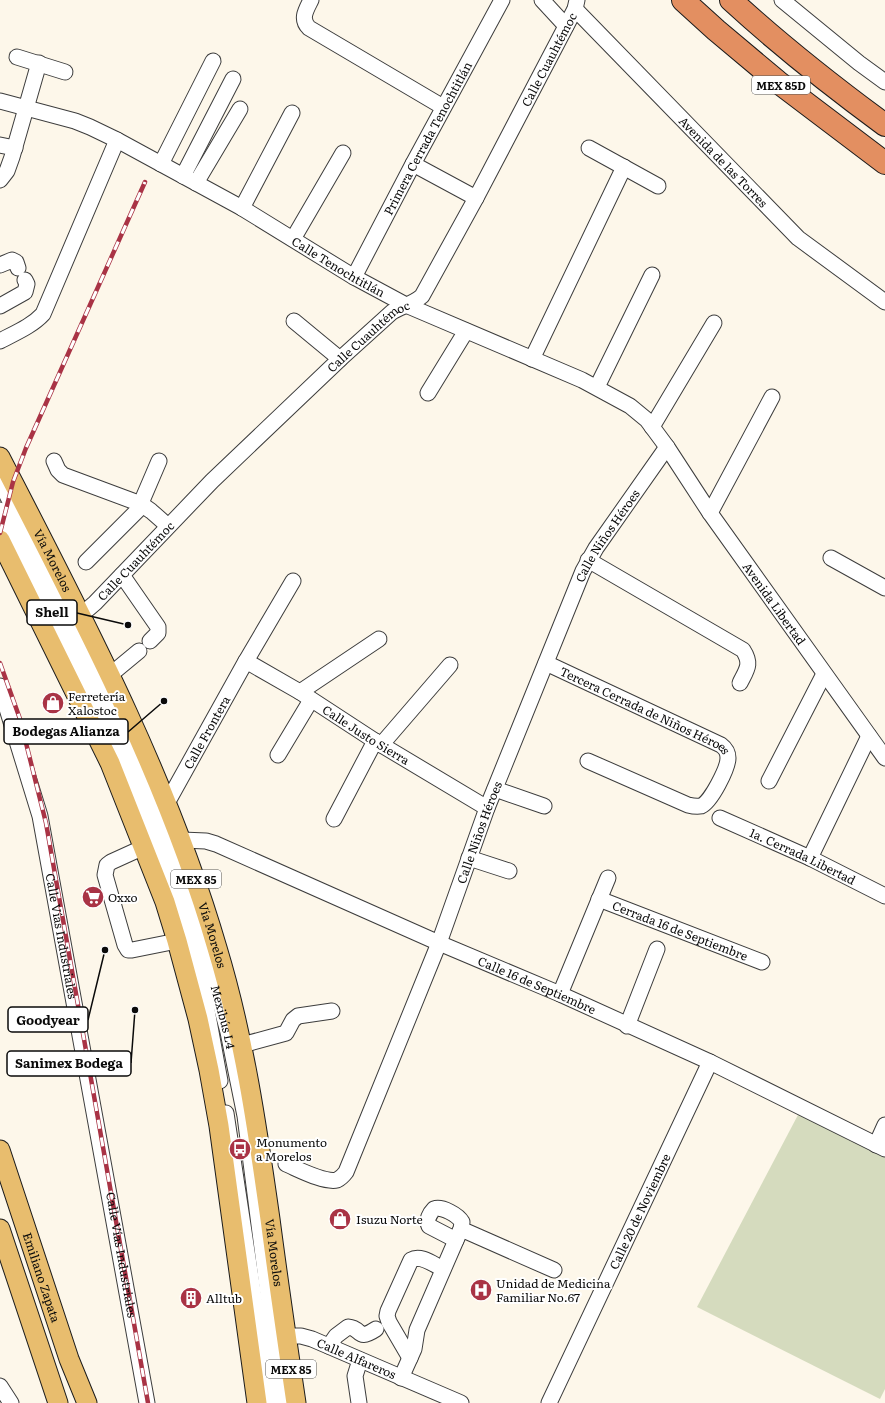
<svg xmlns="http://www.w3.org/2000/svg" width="885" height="1403" viewBox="0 0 885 1403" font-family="Literata,serif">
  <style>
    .cemetery { fill: #d5dbbe }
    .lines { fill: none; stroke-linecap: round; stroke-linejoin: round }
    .minor-casing { stroke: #3d3d3d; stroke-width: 17 }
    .major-casing { stroke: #1b1b1b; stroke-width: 21 }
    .highway-casing { stroke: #1b1b1b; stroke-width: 24 }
    .minor { stroke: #fff; stroke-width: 15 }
    .major { stroke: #e8bd6e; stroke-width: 19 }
    .highway { stroke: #e38f61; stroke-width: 22 }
    .rail-casing { stroke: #a93345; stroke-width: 4.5 }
    .rail { stroke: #fff; stroke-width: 3; stroke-dasharray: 9; stroke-linecap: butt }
    .labels { text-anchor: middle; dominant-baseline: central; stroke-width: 4; stroke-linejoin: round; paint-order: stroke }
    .shield { fill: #fff; stroke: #545454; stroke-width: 1 }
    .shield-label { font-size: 11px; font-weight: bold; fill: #0a0a0a }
    .street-label { font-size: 12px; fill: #0a0a0a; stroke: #fff }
    .poi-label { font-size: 12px; fill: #0a0a0a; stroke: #fff; text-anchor: start }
    .leader { fill: none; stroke: #0a0a0a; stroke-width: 1.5 }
    .callout-dot { fill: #0a0a0a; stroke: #fff; stroke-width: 1.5 }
    .callout { fill: #fff; stroke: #0a0a0a; stroke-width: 1.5 }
    .callout-label { font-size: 13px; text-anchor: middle; font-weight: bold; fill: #0a0a0a }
  </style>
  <rect width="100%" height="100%" fill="#fdf7ea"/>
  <!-- cemetery -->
  <path class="cemetery" d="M799,1113L885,1154V1389L880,1399L697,1307Z"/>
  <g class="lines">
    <!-- minor casing -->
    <g class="minor-casing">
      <g id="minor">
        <path d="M311,0C306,10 300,19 309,28L443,107"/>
        <path d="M542,0L566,26"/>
        <path d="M782,0L859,63L885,82"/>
        <path id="s1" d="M575,9L798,238L885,302"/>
        <path d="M17,57L65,72"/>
        <path id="s2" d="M0,101L75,121L90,127L117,140L242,208L354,277L406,305L582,380L630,406L647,420L667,447L710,513L885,758"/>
        <path d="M0,145L15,148"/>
        <path d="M589,148L658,186"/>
        <path d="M161,164L213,61"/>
        <path d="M413,164L476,198"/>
        <path d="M183,176L233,79"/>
        <path d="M0,180L7,171L12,157L39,63"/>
        <path d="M196,183L240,109"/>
        <path d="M242,208L292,113"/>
        <path d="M293,239L343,153"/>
        <path d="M0,265L12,260L16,262L18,268"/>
        <path id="s3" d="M354,277L413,164L502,0"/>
        <path d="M0,306L25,292L27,284L25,280"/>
        <path d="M294,321L340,359"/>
        <path d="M0,341C15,333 32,326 43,314L117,140"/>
        <path d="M532,359L624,167"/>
        <path d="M597,387L652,275"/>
        <path d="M428,393L466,331"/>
        <path d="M652,427L714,323"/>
        <path d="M54,461L58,470L63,475L141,504L151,511L168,526"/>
        <path id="s4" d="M0,481L119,723L125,739L153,805L179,872L207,954L228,1032L245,1116L282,1403"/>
        <path d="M0,510L122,761L164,864L195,958L205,999L220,1081"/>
        <path d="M710,513L772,397"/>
        <path d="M831,558L885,588"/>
        <path d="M588,560L743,650C752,664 747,669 740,683"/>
        <path d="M86,562L138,510L159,461"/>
        <path d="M122,575L158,627V633L150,641"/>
        <path id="s5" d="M79,614L88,609L95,603L212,481L340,359L392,312C402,306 413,304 422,296L476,198L575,9L577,0"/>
        <path id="s6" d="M246,661L300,692L375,741L487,808"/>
        <path id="s7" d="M546,663L721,745C725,748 728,751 728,758C728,768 711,802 701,806C696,807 692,806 688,805L588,761"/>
        <path d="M110,675L139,651"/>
        <path id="s8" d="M0,686L40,816L147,1403"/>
        <path d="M300,692L379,639"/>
        <path d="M381,745L450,665"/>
        <path d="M278,755L311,700"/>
        <path d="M769,781L824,674"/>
        <path d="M495,789L544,806"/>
        <path id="s9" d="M167,803L246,661L293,581"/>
        <path id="s10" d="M720,818L810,858L885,896"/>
        <path d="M334,819L375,741"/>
        <path id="s11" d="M182,840L206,841L216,844L439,943L560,994L710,1062L885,1149"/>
        <path d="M144,847L111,862L107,865L105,875L125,945L128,950H132L177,941"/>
        <path d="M469,858L509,871"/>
        <path d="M810,858L869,736"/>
        <path id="s12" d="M599,899L762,962"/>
        <path d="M560,994L608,878"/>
        <path d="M627,1026L657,949"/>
        <path d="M242,1045L286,1033L293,1020L298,1016L332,1011"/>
        <path d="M226,1113L270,1403"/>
        <path d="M876,1145L885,1125"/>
        <path id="s13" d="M286,1164C298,1169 324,1183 337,1180C341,1178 343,1176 346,1172L439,943L487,808L583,571L596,548L667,447"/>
        <path d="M456,1240L429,1226C426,1220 430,1213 434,1209C442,1206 458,1215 462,1222L461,1229L554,1270"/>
        <path id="s14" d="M275,1336H301L312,1339L461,1403"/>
        <path d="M329,1346L336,1336L348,1327C363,1328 356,1342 376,1329"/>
        <path d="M410,1358L389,1322L387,1316L388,1311L411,1260C421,1254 434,1265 443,1269"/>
        <path d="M401,1378L414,1349L417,1330L460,1231"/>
        <path d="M0,1386L11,1403"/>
        <path d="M359,1403L355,1376L360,1360"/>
        <path id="s15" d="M549,1403L710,1062"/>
      </g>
    </g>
    <!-- major casing -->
    <g class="major-casing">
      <g id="major">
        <path id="s16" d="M0,457C82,616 167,776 217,948C244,1037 257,1127 270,1219C278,1280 287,1342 296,1403"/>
        <path d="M0,540L110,763L165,902L177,941L198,1019L209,1070L219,1126L257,1403"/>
        <path id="s17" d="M0,1150L69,1359L87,1403"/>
        <path d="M0,1229L58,1403"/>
      </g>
    </g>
    <!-- highway casing -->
    <g class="highway-casing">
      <path id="highway" d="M683,0L716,30L778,82L885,163
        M731,0C780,45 832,86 885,125"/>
    </g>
    <!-- minor -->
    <use href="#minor" class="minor"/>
    <!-- major -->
    <use href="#major" class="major"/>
    <!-- highway -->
    <use href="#highway" class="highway"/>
    <!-- rail casing -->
    <g class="rail-casing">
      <g id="rail">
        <path d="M0,533L13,482L26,448L145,182"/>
        <path id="s18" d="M0,663L20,719L46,823L148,1403"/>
      </g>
    </g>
    <!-- rail -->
    <use href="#rail" class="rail"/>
  </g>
  <!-- icons -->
  <defs>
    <g id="shop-disc" transform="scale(1.15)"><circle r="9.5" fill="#a93345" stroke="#fff"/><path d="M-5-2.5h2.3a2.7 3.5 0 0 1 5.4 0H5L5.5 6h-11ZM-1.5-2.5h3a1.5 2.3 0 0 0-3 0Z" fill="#fff"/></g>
    <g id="supermarket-disc" transform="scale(1.15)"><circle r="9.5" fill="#a93345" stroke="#fff"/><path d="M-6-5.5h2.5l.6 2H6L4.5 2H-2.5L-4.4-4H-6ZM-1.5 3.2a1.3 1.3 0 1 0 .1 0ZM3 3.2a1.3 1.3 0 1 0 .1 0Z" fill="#fff"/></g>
    <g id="bus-disc" transform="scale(1.15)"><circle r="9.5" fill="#a93345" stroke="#fff"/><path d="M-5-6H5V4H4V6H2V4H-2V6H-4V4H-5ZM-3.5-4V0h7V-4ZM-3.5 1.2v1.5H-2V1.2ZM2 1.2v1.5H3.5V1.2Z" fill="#fff"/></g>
    <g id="hospital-disc" transform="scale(1.15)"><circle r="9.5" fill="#a93345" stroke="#fff"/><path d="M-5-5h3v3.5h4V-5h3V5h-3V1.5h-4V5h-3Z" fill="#fff"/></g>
    <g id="building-disc" transform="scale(1.15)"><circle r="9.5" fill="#a93345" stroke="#fff"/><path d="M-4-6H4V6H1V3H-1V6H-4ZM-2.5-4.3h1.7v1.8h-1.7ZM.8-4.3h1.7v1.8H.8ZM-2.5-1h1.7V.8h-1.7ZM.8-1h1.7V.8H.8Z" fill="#fff"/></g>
  </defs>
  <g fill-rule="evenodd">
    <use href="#shop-disc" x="53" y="703"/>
    <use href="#supermarket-disc" x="93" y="897"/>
    <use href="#bus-disc" x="240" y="1149"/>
    <use href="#shop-disc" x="340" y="1219"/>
    <use href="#hospital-disc" x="481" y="1290"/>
    <use href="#building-disc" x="191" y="1298"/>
  </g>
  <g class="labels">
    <!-- shield labels -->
    <g class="shield">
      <rect x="752" y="76" width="58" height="18" rx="3"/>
      <rect x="171" y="870" width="50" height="18" rx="3"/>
      <rect x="266" y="1360" width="50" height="18" rx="3"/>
    </g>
    <g class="shield-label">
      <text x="781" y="85">MEX 85D</text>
      <text x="196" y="879">MEX 85</text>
      <text x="291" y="1369">MEX 85</text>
    </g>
    <!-- street labels -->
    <g class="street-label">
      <text stroke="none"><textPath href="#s5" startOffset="738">Calle Cuauhtémoc</textPath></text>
      <text stroke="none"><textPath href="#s3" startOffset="157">Primera Cerrada Tenochtitlán</textPath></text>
      <text stroke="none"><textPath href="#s1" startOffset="213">Avenida de las Torres</textPath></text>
      <text stroke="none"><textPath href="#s2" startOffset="379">Calle Tenochtitlán</textPath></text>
      <text stroke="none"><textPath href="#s5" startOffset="402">Calle Cuauhtémoc</textPath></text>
      <text stroke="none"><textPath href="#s13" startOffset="755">Calle Niños Héroes</textPath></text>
      <text stroke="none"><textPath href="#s16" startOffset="116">Vía Morelos</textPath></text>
      <text stroke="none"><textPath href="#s5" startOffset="78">Calle Cuauhtémoc</textPath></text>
      <text stroke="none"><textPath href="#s2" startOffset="948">Avenida Libertad</textPath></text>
      <text stroke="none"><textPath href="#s7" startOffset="110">Tercera Cerrada de Niños Héroes</textPath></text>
      <text stroke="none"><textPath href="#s9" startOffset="81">Calle Frontera</textPath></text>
      <text stroke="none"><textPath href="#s6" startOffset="141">Calle Justo Sierra</textPath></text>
      <text stroke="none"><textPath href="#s13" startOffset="431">Calle Niños Héroes</textPath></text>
      <text stroke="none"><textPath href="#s10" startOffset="91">1a. Cerrada Libertad</textPath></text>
      <text stroke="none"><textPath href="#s12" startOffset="87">Cerrada 16 de Septiembre</textPath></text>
      <text stroke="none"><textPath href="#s16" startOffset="524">Vía Morelos</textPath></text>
      <text stroke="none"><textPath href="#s8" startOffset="258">Calle Vías Industriales</textPath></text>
      <text stroke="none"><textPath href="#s11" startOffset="385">Calle 16 de Septiembre</textPath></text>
      <text stroke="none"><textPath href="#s4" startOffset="582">Mexibús L4</textPath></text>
      <text stroke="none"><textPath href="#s15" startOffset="212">Calle 20 de Noviembre</textPath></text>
      <text stroke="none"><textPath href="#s16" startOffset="848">Vía Morelos</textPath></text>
      <text stroke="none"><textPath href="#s18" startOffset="605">Calle Vías Industriales</textPath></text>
      <text stroke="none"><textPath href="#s17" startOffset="134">Emiliano Zapata</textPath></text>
      <text stroke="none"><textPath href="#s14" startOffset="86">Calle Alfareros</textPath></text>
    </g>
    <!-- poi labels -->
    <g class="poi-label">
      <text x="68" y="696">Ferretería<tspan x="68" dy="14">Xalostoc</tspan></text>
      <text x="108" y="897">Oxxo</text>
      <text x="256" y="1142">Monumento<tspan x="256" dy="14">a Morelos</tspan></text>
      <text x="356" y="1219">Isuzu Norte</text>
      <text x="496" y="1283">Unidad de Medicina<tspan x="496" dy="14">Familiar No.67</tspan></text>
      <text x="206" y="1298">Alltub</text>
    </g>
  </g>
  <!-- callouts -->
  <path class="leader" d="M128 625L77 613M164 701L128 732M105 950L88 1020M135 1010L131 1063"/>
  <g class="callout-dot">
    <circle cx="128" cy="625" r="4"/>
    <circle cx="164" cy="701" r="4"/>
    <circle cx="105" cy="950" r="4"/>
    <circle cx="135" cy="1010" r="4"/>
  </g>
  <g class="callout">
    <rect x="27" y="600" width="50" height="25" rx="4"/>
    <rect x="4" y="719" width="124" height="25" rx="4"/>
    <rect x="8" y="1007" width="80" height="25" rx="4"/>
    <rect x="7" y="1051" width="124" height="25" rx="4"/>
  </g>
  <g class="callout-label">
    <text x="52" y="617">Shell</text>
    <text x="66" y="736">Bodegas Alianza</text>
    <text x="48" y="1025">Goodyear</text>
    <text x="69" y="1068">Sanimex Bodega</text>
  </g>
</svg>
